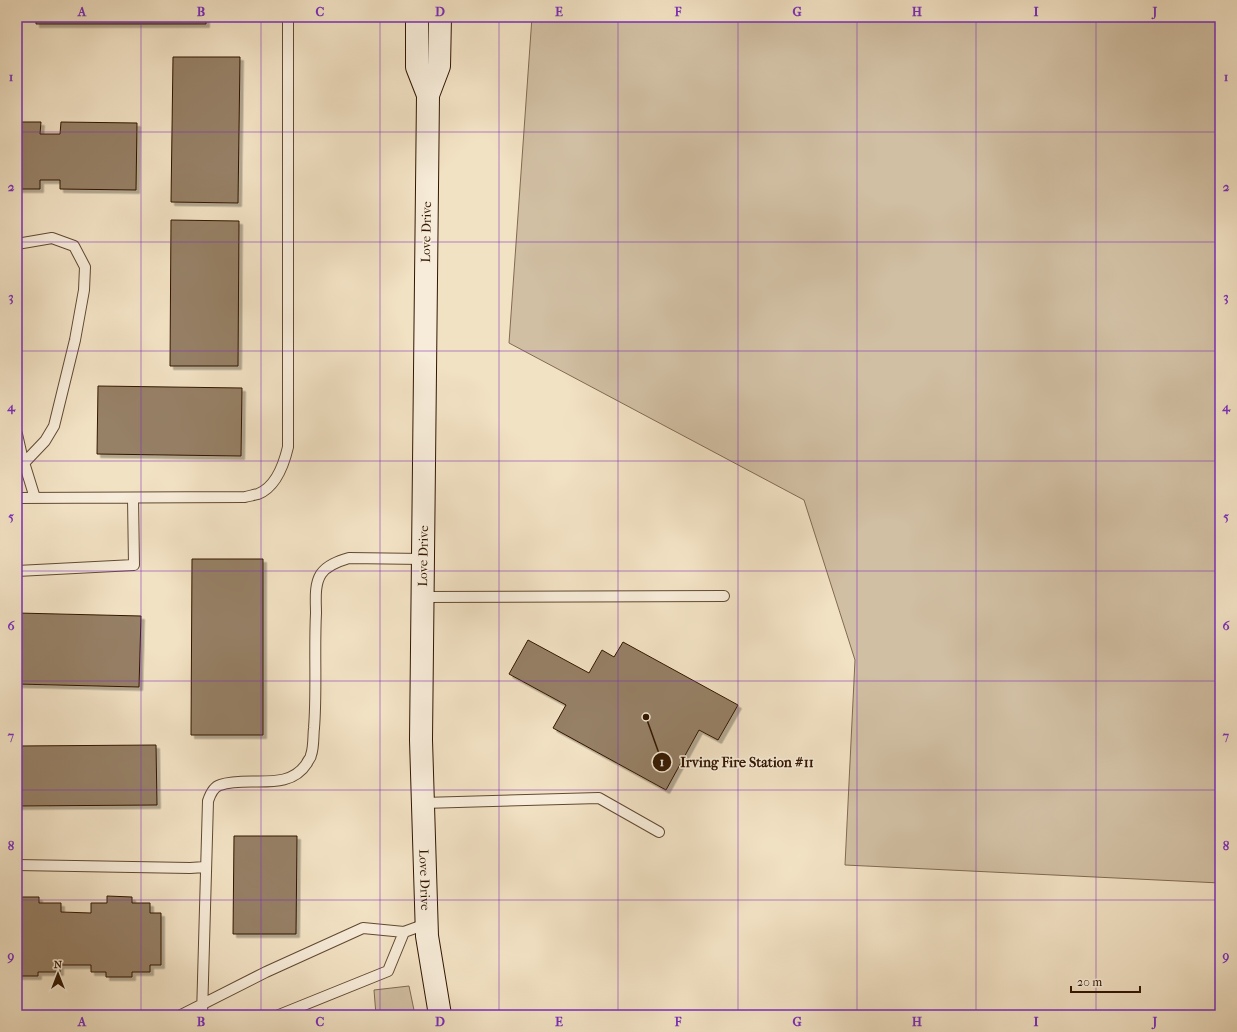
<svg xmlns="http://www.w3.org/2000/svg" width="1237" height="1032" viewBox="0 0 1237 1032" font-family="'IM FELL French Canon',serif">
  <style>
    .green { fill: #d1bfa3; stroke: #826a52 }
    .building { fill: #968066; stroke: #321600; filter: url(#shadow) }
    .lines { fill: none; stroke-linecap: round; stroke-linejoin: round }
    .lane-casing { stroke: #624931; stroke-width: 12 }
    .secondary-casing { stroke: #321600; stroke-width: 24 }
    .lane { stroke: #f7ecd9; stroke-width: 10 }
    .secondary { stroke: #f7ecd9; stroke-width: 22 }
    .grid { fill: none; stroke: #7b2cbf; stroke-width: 1; stroke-opacity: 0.55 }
    .labels { text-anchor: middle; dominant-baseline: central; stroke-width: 3; stroke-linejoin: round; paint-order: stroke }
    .street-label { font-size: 13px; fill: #321600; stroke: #f7ecd9 }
    .leader { fill: none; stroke: #321600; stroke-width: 1.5 }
    .callout-dot { fill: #321600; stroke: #f7ecd9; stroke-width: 1.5 }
    .mark-label { font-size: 12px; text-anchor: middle; font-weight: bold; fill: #fff }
    .callout-label { font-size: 14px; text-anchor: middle; font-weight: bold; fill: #321600; stroke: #f7ecd9; stroke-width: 3; stroke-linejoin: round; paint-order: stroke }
    .neatline { fill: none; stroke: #7b2cbf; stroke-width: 1.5 }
    .grid-label { font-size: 13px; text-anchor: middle; font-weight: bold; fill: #7b2cbf }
  </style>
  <defs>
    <filter id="shadow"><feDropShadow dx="3.5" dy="3.5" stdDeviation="0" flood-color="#0004"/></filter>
  </defs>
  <rect width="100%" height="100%" fill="#f2e2c4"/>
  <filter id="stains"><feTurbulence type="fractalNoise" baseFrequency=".005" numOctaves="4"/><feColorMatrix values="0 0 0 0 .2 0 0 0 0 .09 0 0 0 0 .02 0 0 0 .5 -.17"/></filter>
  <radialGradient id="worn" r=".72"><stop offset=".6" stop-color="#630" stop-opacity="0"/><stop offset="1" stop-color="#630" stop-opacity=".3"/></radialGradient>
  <!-- green -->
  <path class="green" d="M532,17H1220V883L845,865L855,660L804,500L509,343Z
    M409,986L415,1015H376L374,990Z"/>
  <!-- building -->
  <path class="building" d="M36,17H206V24H36Z
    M173,57H240L238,203L171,202Z
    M17,122H41L40,134H60L61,122L137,123L136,190L60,189V180H40V189H17Z
    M171,220L239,221L238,366H170Z
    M98,386L242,388L241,456L97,454Z
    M192,559H263V735H191Z
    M17,613L141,616L139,687L17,684Z
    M528,640L589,673L602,650L614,657L623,642L738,705L718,740L699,730L666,790L553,728L566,705L509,674Z
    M156,745L157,805L17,806V746Z
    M234,836H297L296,934H233Z
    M107,896L132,897V903H150V913H161V965H150V972H132V977H106V972H91V965H60V972H38V976H17V897H39V903H61V912L91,913V903H107Z"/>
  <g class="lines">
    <!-- lane casing -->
    <g class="lane-casing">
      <path id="lane" d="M17,244L52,238L74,246L85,267L84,290L75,340L54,426L45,441L24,463
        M17,434L22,456L35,498
        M17,498L245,497C249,496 254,495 258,494C276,487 284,464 288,447V17
        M17,571L134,565L133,498
        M423,597L724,596
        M423,803L599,798L659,832
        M17,865L190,868L205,867
        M181,1015L266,972L363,928L404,932L426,924
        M202,1015L208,801C210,795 213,787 220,785C249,775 288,793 307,763C308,760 311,758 311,755C314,747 313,736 314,728C317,690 314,651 316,613C316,601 314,585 321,574C327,565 339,561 349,558L423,559
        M279,1015L388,971L404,932"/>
    </g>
    <!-- secondary casing -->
    <g class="secondary-casing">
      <g id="secondary">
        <path d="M417,17V67L428,95"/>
        <path id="s1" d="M440,17L439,66L428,95L421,740L427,936L440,1015"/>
      </g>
    </g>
    <!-- lane -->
    <use href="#lane" class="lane"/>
    <!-- secondary -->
    <use href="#secondary" class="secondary"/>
  </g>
  <!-- grid -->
  <path class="grid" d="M141,17V1015M261,17V1015M380,17V1015M499,17V1015M618,17V1015M738,17V1015M857,17V1015M976,17V1015M1096,17V1015M17,132H1220M17,242H1220M17,351H1220M17,461H1220M17,571H1220M17,681H1220M17,790H1220M17,900H1220"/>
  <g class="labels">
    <!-- street labels -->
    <g class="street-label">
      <text transform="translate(426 232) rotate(-89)">Love Drive</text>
      <text transform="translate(423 556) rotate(-89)">Love Drive</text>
      <text stroke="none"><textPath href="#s1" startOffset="865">Love Drive</textPath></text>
    </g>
  </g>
  <!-- callouts -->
  <path class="leader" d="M646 717L662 762"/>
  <g class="callout-dot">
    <circle cx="646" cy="717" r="4"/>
    <circle cx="662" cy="762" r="10"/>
  </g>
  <g class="mark-label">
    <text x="662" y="766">1</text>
  </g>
  <g class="callout-label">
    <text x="747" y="767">Irving Fire Station #11</text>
  </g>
  <!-- margin -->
  <rect width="1237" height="1032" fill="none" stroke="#f2e2c4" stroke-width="44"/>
  <!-- north arrow -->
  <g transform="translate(58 974)" stroke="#f7ecd9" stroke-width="3" paint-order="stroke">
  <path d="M0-3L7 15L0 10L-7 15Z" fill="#321600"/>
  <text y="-6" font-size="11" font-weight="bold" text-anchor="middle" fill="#321600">N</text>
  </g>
  <!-- scale -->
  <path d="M1071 986v6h69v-6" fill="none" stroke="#321600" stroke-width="2"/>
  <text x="1077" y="986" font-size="12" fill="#321600" stroke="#f7ecd9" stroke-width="3" paint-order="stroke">20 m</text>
  <rect x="22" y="22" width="1193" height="988" class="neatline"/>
  <g class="grid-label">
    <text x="82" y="16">A</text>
    <text x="201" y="16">B</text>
    <text x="320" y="16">C</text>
    <text x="440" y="16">D</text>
    <text x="559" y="16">E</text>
    <text x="678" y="16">F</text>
    <text x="797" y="16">G</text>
    <text x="917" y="16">H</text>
    <text x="1036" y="16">I</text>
    <text x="1155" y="16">J</text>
    <text x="11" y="81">1</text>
    <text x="1226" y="81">1</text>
    <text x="11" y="191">2</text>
    <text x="1226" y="191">2</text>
    <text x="11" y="301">3</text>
    <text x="1226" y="301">3</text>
    <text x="11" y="411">4</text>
    <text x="1226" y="411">4</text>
    <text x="11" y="521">5</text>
    <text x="1226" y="521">5</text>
    <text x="11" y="630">6</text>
    <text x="1226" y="630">6</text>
    <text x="11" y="740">7</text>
    <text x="1226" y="740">7</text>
    <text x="11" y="850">8</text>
    <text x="1226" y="850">8</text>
    <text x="11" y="960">9</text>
    <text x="1226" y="960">9</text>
    <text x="82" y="1026">A</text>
    <text x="201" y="1026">B</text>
    <text x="320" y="1026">C</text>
    <text x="440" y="1026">D</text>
    <text x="559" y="1026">E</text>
    <text x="678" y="1026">F</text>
    <text x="797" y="1026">G</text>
    <text x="917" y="1026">H</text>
    <text x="1036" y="1026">I</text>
    <text x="1155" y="1026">J</text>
  </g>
  <rect width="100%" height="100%" filter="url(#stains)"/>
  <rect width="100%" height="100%" fill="url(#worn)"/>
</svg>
